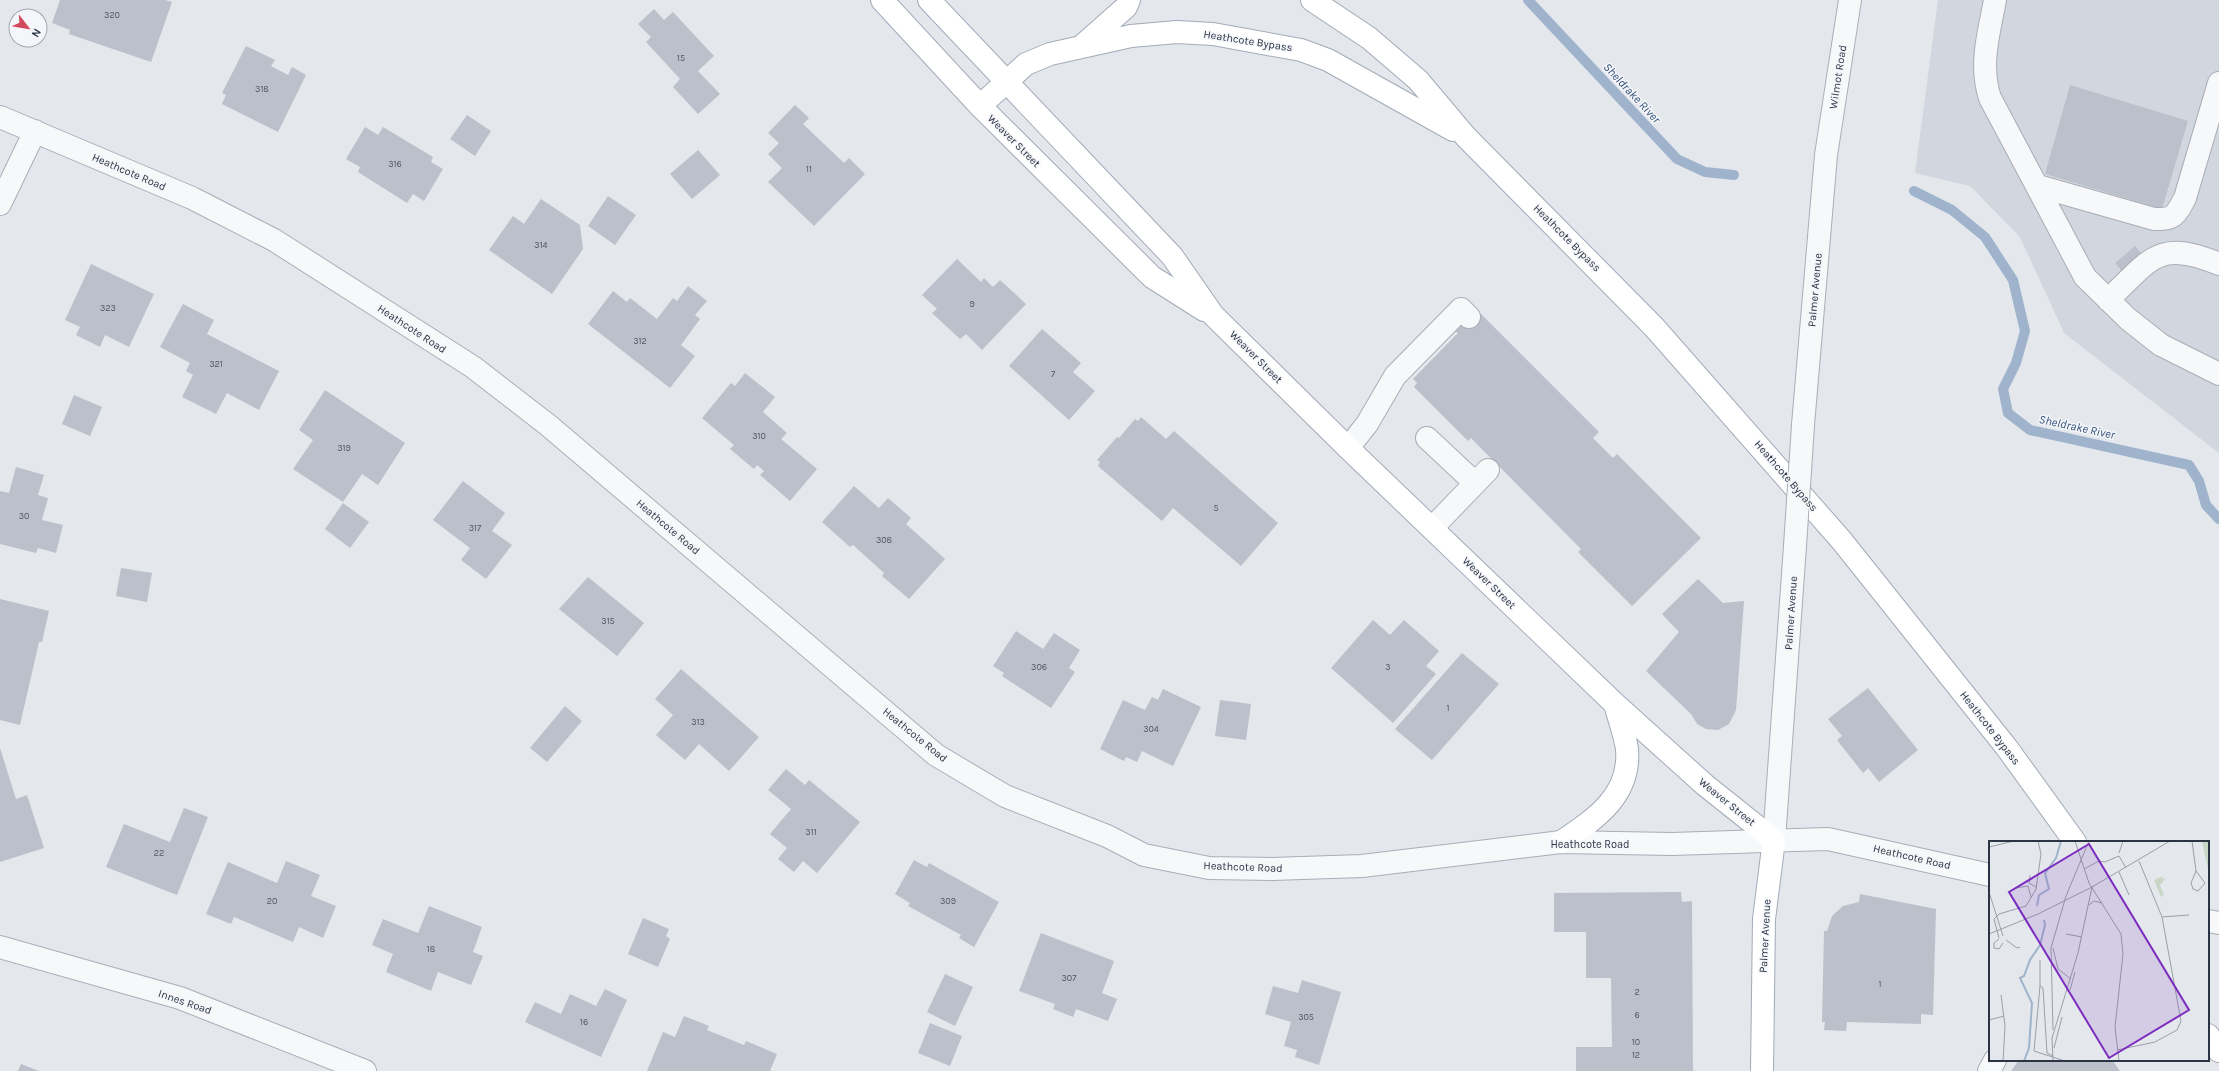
<svg xmlns="http://www.w3.org/2000/svg" width="2219" height="1071" viewBox="0 0 2219 1071" font-family="Karla,sans-serif">
  <style>
    .built { fill: #d2d6de }
    .lines { fill: none; stroke-linecap: round; stroke-linejoin: round }
    .stream { stroke: #9fb4cc; stroke-width: 10 }
    .building { fill: #bbc0ca }
    .minor-casing { stroke: #a9aeb7; stroke-width: 24 }
    .major-casing { stroke: #a3abb8; stroke-width: 24 }
    .minor { stroke: #f7f8fa; stroke-width: 22 }
    .major { stroke: #fff; stroke-width: 22 }
    .minor-bridge-casing { stroke: #a9aeb7; stroke-width: 24; stroke-linecap: butt }
    .minor-bridge { stroke: #f7f8fa; stroke-width: 22 }
    .labels { text-anchor: middle; dominant-baseline: central; stroke-width: 3; stroke-linejoin: round; paint-order: stroke }
    .number-label { font-size: 9px; fill: #4f5766 }
    .street-label { font-size: 11px; fill: #2b3445; stroke: #f4f6f9 }
    .water-label { font-size: 12px; font-style: italic; fill: #34527a; stroke: #f4f6f9 }
    .inset-river { fill: none; stroke: #9fb4cc; stroke-width: 2 }
    .inset-road { fill: none; stroke: #9a9fa9; stroke-width: 1 }
    .view { fill: #7b2cbf; fill-opacity: 0.15; stroke: #7b2cbf; stroke-width: 2 }
    .inset-edge { fill: none; stroke: #2b3445; stroke-width: 2 }
  </style>
  <rect width="100%" height="100%" fill="#e4e7ec"/>
  <!-- built -->
  <path class="built" d="M1938,0H2219V453L2064,333L2020,237L1970,186L1915,173Z"/>
  <g class="lines">
    <!-- stream -->
    <path class="stream" d="M1528,0L1677,159L1705,172L1734,175
      M1914,191L1952,210L1985,237L2013,280L2025,331L2016,363L2003,389L2008,413L2030,430L2189,465L2199,481L2206,505L2219,519"/>
  </g>
  <!-- building -->
  <path class="building" d="M60,0H165L172,2L151,62L69,34L70,30L52,23Z
    M654,9L664,20L673,12L714,56L698,71L720,94L698,114L673,87L680,79L646,42L651,37L638,24Z
    M246,46L275,60L271,66L288,75L292,67L306,75L278,132L222,104L226,95L222,93Z
    M2070,85L2188,121L2162,209L2045,174Z
    M795,105L809,118L803,124L844,163L849,158L865,174L814,226L768,182L782,168L768,154L779,143L768,133Z
    M467,115L491,131L475,156L450,139Z
    M365,127L378,135L383,127L433,157L431,162L443,169L424,201L413,194L407,203L358,172L360,167L346,159Z
    M698,150L720,175L692,199L670,174Z
    M608,196L636,215L615,245L588,226Z
    M541,199L580,225L583,249L552,294L489,250L513,216L524,224Z
    M2135,246L2155,270L2134,286L2115,263Z
    M957,259L981,282L984,278L993,287L1000,280L1026,304L982,350L966,334L960,339L932,313L937,309L922,295Z
    M91,264L154,294L129,347L105,335L100,347L76,335L80,327L65,320Z
    M688,286L707,301L695,315L700,319L681,345L695,356L670,388L588,324L613,291L627,302L630,298L657,319L673,298L677,301Z
    M183,304L214,320L207,334L279,371L259,410L227,393L216,414L182,397L193,375L186,371L190,363L160,347Z
    M1476,309L1599,432L1593,438L1613,458L1617,454L1701,538L1632,606L1578,552L1581,549L1471,438L1468,441L1414,387L1417,383L1413,379L1458,333L1455,331Z
    M1042,329L1081,363L1073,372L1095,391L1069,420L1009,366Z
    M745,373L775,397L763,412L787,433L781,439L817,469L790,501L760,475L764,471L757,465L754,469L730,449L734,445L702,418L731,383L735,386Z
    M325,390L405,443L378,485L362,474L343,502L293,469L313,440L299,430Z
    M74,395L102,407L90,436L62,424Z
    M1141,417L1166,439L1174,431L1278,523L1241,566L1173,508L1162,521L1098,466L1100,462L1097,460L1117,437L1119,438L1135,419L1138,421Z
    M16,467L44,475L38,495L48,498L42,520L63,525L56,553L38,548L36,553L0,544V491L9,493Z
    M463,481L505,513L492,531L512,545L486,579L461,560L470,548L433,520Z
    M854,486L879,508L888,498L911,518L906,524L945,559L909,599L882,576L884,573L853,545L850,547L822,522Z
    M343,503L369,522L350,548L325,529Z
    M121,568L152,573L147,602L116,596Z
    M588,577L644,623L617,656L559,609Z
    M1698,579L1723,603L1744,601L1736,710L1729,724L1718,730L1706,729L1697,724L1691,714L1646,671L1679,632L1662,614Z
    M0,599L49,611L42,642H39L20,725L0,720Z
    M1373,620L1390,635L1404,620L1439,651L1426,666L1436,674L1393,723L1331,668Z
    M1016,631L1043,649L1054,633L1080,650L1069,668L1075,672L1051,708L1002,676L1004,673L993,666Z
    M1462,653L1499,684L1432,760L1395,729Z
    M681,669L759,737L729,771L699,744L685,760L656,735L673,715L655,699Z
    M1868,688L1918,750L1879,782L1868,768L1863,773L1837,740L1842,736L1828,719Z
    M1163,689L1201,707L1173,766L1142,751L1137,762L1126,757L1124,761L1100,749L1123,700L1145,710L1152,697L1158,700Z
    M1220,700L1251,704L1246,740L1215,736Z
    M565,706L582,721L547,762L530,748Z
    M0,748L16,799L27,795L44,848L0,862Z
    M786,769L805,785L809,780L860,822L817,873L803,861L794,872L778,859L787,848L770,834L791,809L768,790Z
    M184,808L208,817L177,895L106,867L124,824L170,842Z
    M914,860L927,867L929,863L999,902L974,947L959,938L961,935L908,906L910,903L895,894Z
    M286,861L320,875L311,896L336,906L323,938L299,927L293,942L234,917L231,924L206,914L228,862L277,883Z
    M1681,892L1682,902L1692,901L1693,1071H1576V1047H1612L1611,978H1586V932H1554V893Z
    M1860,894L1936,909L1933,1015L1921,1014V1024L1847,1022L1846,1031L1824,1030L1825,1022H1822L1824,931H1827L1832,916L1843,906L1859,902Z
    M429,906L482,927L473,952L483,956L471,985L438,972L431,991L386,972L393,954L372,945L383,919L418,933Z
    M643,918L669,929L666,936L670,939L658,967L628,954Z
    M1041,933L1114,961L1102,993L1117,999L1108,1021L1076,1009L1073,1017L1053,1009L1055,1004L1019,991Z
    M945,974L973,987L955,1026L927,1012Z
    M1302,980L1341,992L1319,1065L1295,1057L1297,1050L1284,1046L1291,1022L1265,1014L1273,986L1298,993Z
    M605,989L627,1000L601,1057L525,1022L535,1002L561,1014L570,994L596,1006Z
    M684,1016L709,1026L707,1030L744,1045L746,1041L777,1054L770,1071H647L663,1032L675,1037Z
    M930,1023L962,1036L950,1066L918,1053Z
    M2019,1060H2112L2120,1071H2011Z
    M21,1064L39,1071H18Z"/>
  <g class="lines">
    <!-- minor casing -->
    <g class="minor-casing">
      <path id="minor" d="M1995,0C1989,33 1979,65 1990,98L2085,277L2128,319L2161,345L2219,374
        M0,117L192,198L274,240L473,367L548,425L936,755L1005,796L1107,836L1144,855L1209,868L1272,869L1362,866L1561,842L1672,844L1828,839L1990,875
        M2038,186L2154,219C2174,220 2176,215 2185,198L2219,83
        M0,204L35,131
        M2108,300C2150,260 2158,238 2219,264
        M1803,425L1826,155L1850,0
        M1427,438L1475,483
        M1348,448L1367,424L1395,376L1461,309L1469,317
        M1432,528L1488,470
        M1774,840L1795,546
        M2208,921L2219,923
        M0,947L180,998L365,1071
        M1989,1071L1995,1060"/>
    </g>
    <!-- major casing -->
    <g class="major-casing">
      <path id="major" d="M882,0L980,106L1152,277L1204,310
        M929,0L1172,256L1213,315L1348,448L1615,704L1705,785L1774,840L1764,919L1762,1071
        M1312,0L1369,38L1418,80L1466,137L1654,327L1842,541L2007,748L2075,842
        M1082,46L1126,7L1129,0
        M980,106L1026,64L1050,54L1131,36L1177,32L1213,34L1301,50L1328,60L1453,130
        M1561,842C1595,819 1631,796 1627,749C1625,735 1619,719 1615,704
        M2208,1035L2219,1051"/>
    </g>
    <!-- minor -->
    <use href="#minor" class="minor"/>
    <!-- major -->
    <use href="#major" class="major"/>
    <!-- minor-bridge casing -->
    <g class="minor-bridge-casing">
      <path id="minor-bridge" d="M1795,546L1803,425"/>
    </g>
    <!-- minor-bridge -->
    <use href="#minor-bridge" class="minor-bridge"/>
  </g>
  <g class="labels">
    <!-- number labels -->
    <g class="number-label">
      <text x="112" y="15">320</text>
      <text x="681" y="58">15</text>
      <text x="262" y="89">318</text>
      <text x="395" y="164">316</text>
      <text x="809" y="169">11</text>
      <text x="541" y="245">314</text>
      <text x="972" y="304">9</text>
      <text x="108" y="308">323</text>
      <text x="640" y="341">312</text>
      <text x="216" y="364">321</text>
      <text x="1053" y="374">7</text>
      <text x="759" y="436">310</text>
      <text x="344" y="448">319</text>
      <text x="1216" y="508">5</text>
      <text x="24" y="516">30</text>
      <text x="475" y="528">317</text>
      <text x="884" y="540">308</text>
      <text x="608" y="621">315</text>
      <text x="1039" y="667">306</text>
      <text x="1388" y="667">3</text>
      <text x="1448" y="708">1</text>
      <text x="698" y="722">313</text>
      <text x="1151" y="729">304</text>
      <text x="811" y="832">311</text>
      <text x="159" y="853">22</text>
      <text x="272" y="901">20</text>
      <text x="948" y="901">309</text>
      <text x="431" y="949">18</text>
      <text x="1069" y="978">307</text>
      <text x="1880" y="984">1</text>
      <text x="1637" y="992">2</text>
      <text x="1637" y="1015">6</text>
      <text x="1306" y="1017">305</text>
      <text x="584" y="1022">16</text>
      <text x="1636" y="1042">10</text>
      <text x="1636" y="1055">12</text>
    </g>
    <!-- street labels -->
    <g class="street-label">
      <text transform="translate(1248 41) rotate(9)">Heathcote Bypass</text>
      <text transform="translate(1838 77) rotate(-81)">Wilmot Road</text>
      <text transform="translate(1014 141) rotate(45)">Weaver Street</text>
      <text transform="translate(129 172) rotate(23)">Heathcote Road</text>
      <text transform="translate(1567 238) rotate(45)">Heathcote Bypass</text>
      <text transform="translate(1815 290) rotate(-85)">Palmer Avenue</text>
      <text transform="translate(412 329) rotate(33)">Heathcote Road</text>
      <text transform="translate(1256 357) rotate(45)">Weaver Street</text>
      <text transform="translate(1786 476) rotate(49)">Heathcote Bypass</text>
      <text transform="translate(668 527) rotate(40)">Heathcote Road</text>
      <text transform="translate(1489 583) rotate(44)">Weaver Street</text>
      <text transform="translate(1791 613) rotate(-86)">Palmer Avenue</text>
      <text transform="translate(1990 728) rotate(52)">Heathcote Bypass</text>
      <text transform="translate(915 735) rotate(39)">Heathcote Road</text>
      <text transform="translate(1727 802) rotate(39)">Weaver Street</text>
      <text x="1590" y="844">Heathcote Road</text>
      <text transform="translate(1912 857) rotate(13)">Heathcote Road</text>
      <text transform="translate(1243 867) rotate(2)">Heathcote Road</text>
      <text transform="translate(1765 936) rotate(-87)">Palmer Avenue</text>
      <text transform="translate(185 1002) rotate(19)">Innes Road</text>
    </g>
    <!-- water labels -->
    <g class="water-label">
      <text transform="translate(1632 93) rotate(47)">Sheldrake River</text>
      <text transform="translate(2077 427) rotate(12)">Sheldrake River</text>
    </g>
  </g>
  <!-- overview -->
  <g transform="translate(1989 841)">
    <rect width="220" height="220" fill="#e4e7ec"/>
    <path d="M213,0H220L219,28ZM172,36L176,38L171,44L175,54L172,56L165,39Z" fill="#c9d6c5"/>
    <path class="inset-river" d="M48,65L50,54L60,48L56,32L67,17L72,0M35,220L40,207L43,162L31,137L35,135L41,119L51,104L56,84L55,79"/>
    <path class="inset-road" d="M86,0L100,42L132,93L134,113L126,186L130,220M203,0L207,30M0,6L25,0M130,12L134,0M95,28L110,20L116,21L130,15L137,27M207,30L216,42L209,50L204,48L202,42ZM130,31L140,54M41,34L40,42L47,46M26,47L39,45L42,56M0,51L14,95M100,64L105,60L113,62M173,76L200,74M0,93L49,73L103,46M77,93L93,96M10,97L5,78L10,73L37,65L47,48L52,13L49,0M10,98L5,102V107L10,108L14,102M17,99L28,107L31,106M64,107L69,128L82,138M51,119V145M81,149L86,131M12,154L16,185L14,220M0,179L15,175M64,189L62,107L77,55L100,0M65,207L73,176M128,209L166,201L188,189L192,180L173,76L150,20M64,215L58,212L54,147L51,145L45,210L76,220M64,220L63,197L89,112L103,46L181,0"/>
    <path class="view" d="M100,3L200,169L120,217L20,51Z"/>
    <rect width="220" height="220" class="inset-edge"/>
  </g>
  <!-- north arrow -->
  <g transform="translate(28 28) rotate(121)"><circle r="19" fill="#f4f6f9" stroke="#a4a8b1"/>
  <path d="M0-3L7 15L0 10L-7 15Z" fill="#d1495b"/>
  <text y="-6" font-size="11" font-weight="bold" text-anchor="middle" fill="#2b3445">N</text>
  </g>
</svg>
